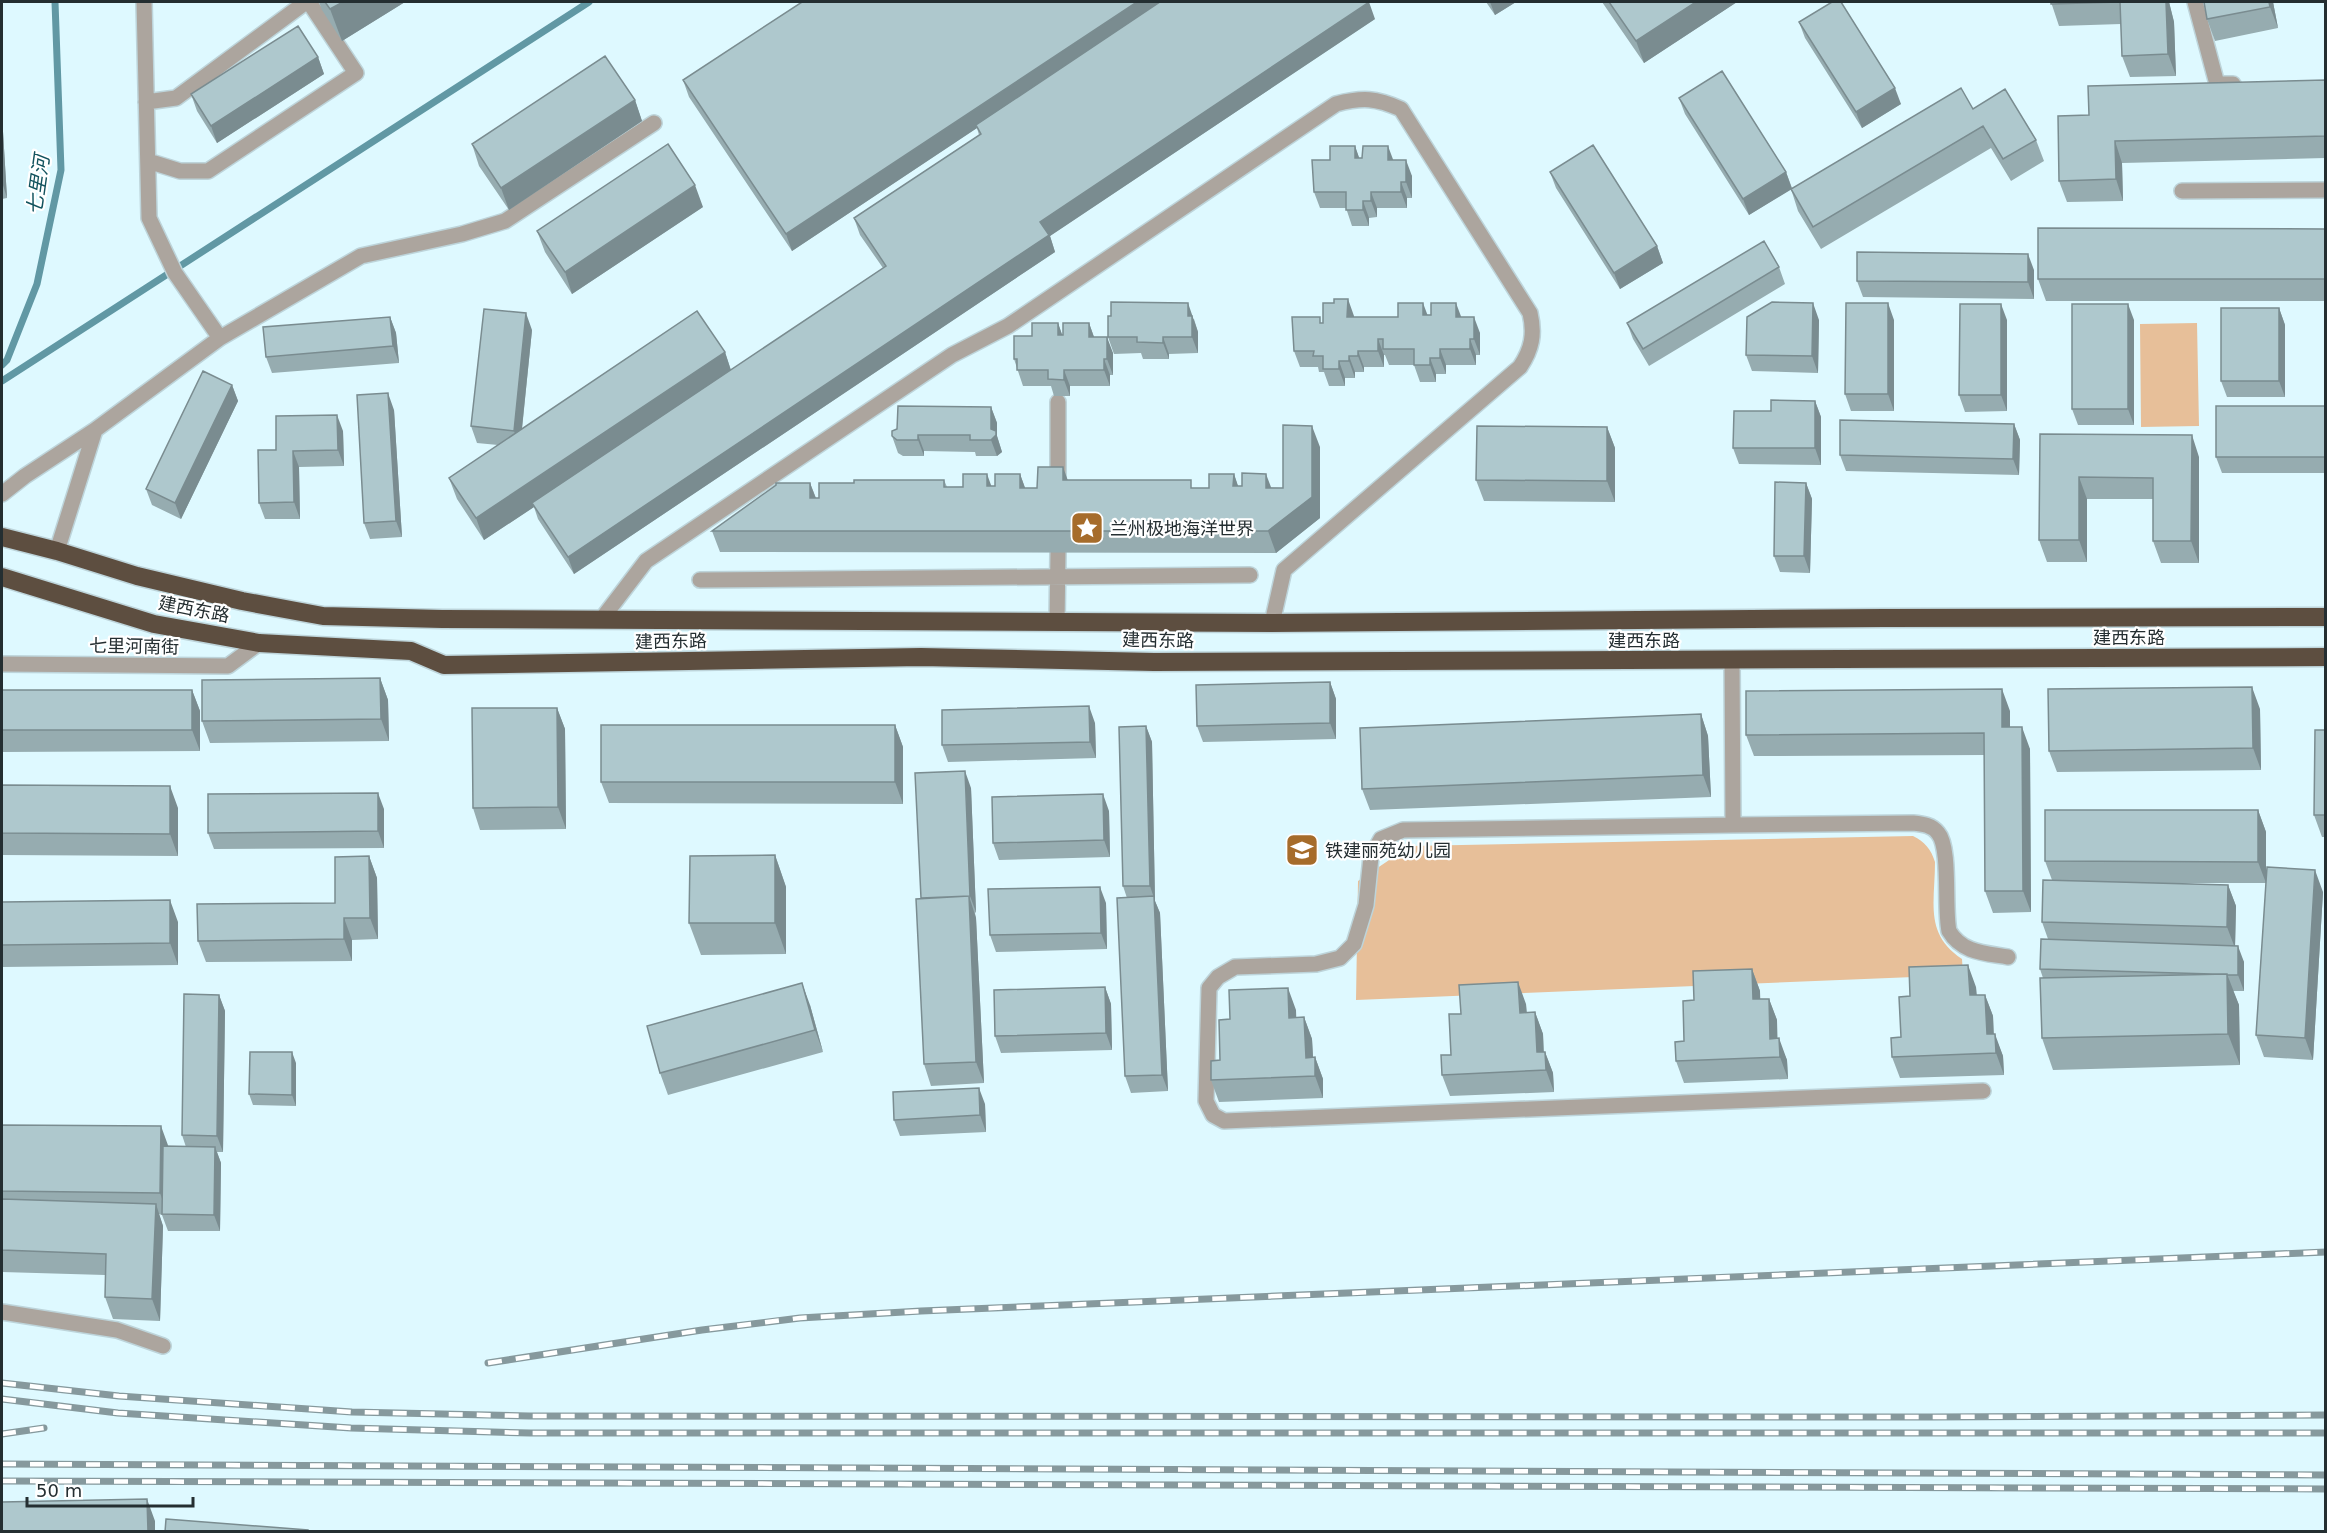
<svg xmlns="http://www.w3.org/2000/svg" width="2327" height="1533" viewBox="0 0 2327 1533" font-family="'DejaVu Sans','Noto Sans SC',sans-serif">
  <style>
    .green { fill: #e7bf99 }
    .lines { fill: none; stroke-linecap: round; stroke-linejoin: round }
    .stream { stroke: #6198a4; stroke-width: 7 }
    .minor-casing { stroke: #bdd4da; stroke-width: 18 }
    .highway-casing { stroke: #bdd4da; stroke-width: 21 }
    .minor { stroke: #aca59e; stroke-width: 15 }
    .highway { stroke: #5d4e40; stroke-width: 18 }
    .rail-casing { stroke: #86999d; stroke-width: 7 }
    .rail { stroke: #fff; stroke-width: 4.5; stroke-dasharray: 14; stroke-linecap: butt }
    .wall { fill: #96acb0 }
    .shaded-wall { fill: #7a8c90 }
    .building { fill: #aec8cd; stroke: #7a8c90; stroke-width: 1.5 }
    .labels { text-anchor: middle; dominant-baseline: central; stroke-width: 4.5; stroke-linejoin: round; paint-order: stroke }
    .poi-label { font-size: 18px; fill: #242e31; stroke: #fff; text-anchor: start }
    .street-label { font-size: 18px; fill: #242e31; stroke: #fff }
    .water-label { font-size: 20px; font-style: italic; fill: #12535e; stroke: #fff }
  </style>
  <rect width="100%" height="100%" fill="#def9ff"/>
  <!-- green -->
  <path class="green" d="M2197,323L2199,426L2141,427L2140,324Z
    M1913,836C1925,842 1931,849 1935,862C1935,902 1924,934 1962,959L1963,975L1356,1000L1358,881L1410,846Z"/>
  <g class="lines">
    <!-- stream -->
    <path class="stream" d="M2,365L7,360L37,284L61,170L55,2
      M2,381L589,2"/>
    <!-- minor casing -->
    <g class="minor-casing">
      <path id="minor" d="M144,2L149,218L175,273L220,338
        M2195,2L2217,84H2233
        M146,102L176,98L306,2
        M148,161L180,171H208L356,73L309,2
        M2182,191L2326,190
        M1058,486V402
        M2,494L25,476L95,430L220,338L361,256L462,234L505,221L654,123
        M57,551L95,430
        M700,580L1250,575
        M601,620L646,561L952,355L1008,326L1336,104C1363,97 1376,98 1401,109L1530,313C1535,334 1532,349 1520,367L1284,570L1272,623
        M1057,623L1058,553
        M1732,661L1733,825L1913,823C1923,824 1932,825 1938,833C1951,848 1944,909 1949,931C1962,953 1985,953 2008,957
        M2,664L228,666L259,643
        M1733,825L1403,830L1381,839L1371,857L1366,905L1354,944L1340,958L1316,964L1235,967L1218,977L1209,988L1206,1101L1213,1115L1224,1121L1983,1091
        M2,1312L117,1330L163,1346"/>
    </g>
    <!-- highway casing -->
    <g class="highway-casing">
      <path id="highway" d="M2,537L57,551L137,576L242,601L323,616L442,619L1272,623L1884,618L2326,617
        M2,577L154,624L259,643L411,651L444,665L921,657L1154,662L2326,657"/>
    </g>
    <!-- minor -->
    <use href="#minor" class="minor"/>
    <!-- highway -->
    <use href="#highway" class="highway"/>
    <!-- rail casing -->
    <g class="rail-casing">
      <path id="rail" d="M488,1363L702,1330L800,1318L921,1311L2326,1252
        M2,1383L119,1396L352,1412L529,1416L1932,1417L2326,1415
        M2,1399L118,1413L351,1428L530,1433H2326
        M2,1434L44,1428
        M2,1464L2326,1475
        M2,1481L2326,1489"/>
    </g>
    <!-- rail -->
    <use href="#rail" class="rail"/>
  </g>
  <!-- wall -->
  <path class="wall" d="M319,2H405L342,41L322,10Z
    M1486,2H1516L1495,15Z
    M1602,2H1737L1644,63Z
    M2051,2H2169L2174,22L2176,76L2130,77L2122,56L2121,24L2059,26Z
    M2204,2H2273L2278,28L2215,41L2207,19Z
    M1375,19L1050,236L1055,252L574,574L538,519L534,507L484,540L457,499L449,478L498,445L477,443L471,426L532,330L522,429L725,352L731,370L883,268L860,235L854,218L979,135L977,128L792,251L689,97L683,80Z
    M1799,22L1901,104L1862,128L1805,38Z
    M318,57L324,74L217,143L197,111L191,94Z
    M2325,80V158L2122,163L2123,201L2067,202L2059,181L2089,115Z
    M1679,98L1786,172L1792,188L1973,109L2036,140L2044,161L2011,181L1991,148L1821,249L1798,211L1791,189L1749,215L1685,114Z
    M635,100L642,121L509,210L479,166L472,144Z
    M2,115L7,198L2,199Z
    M1355,146L1359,158L1393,160L1412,176V198H1407V208H1377V217L1369,218V226H1352L1346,208H1320L1314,192L1330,160Z
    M1550,172L1657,246L1663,263L1620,289L1556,188Z
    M703,207L572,294L545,252L537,231Z
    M2325,229V301H2046L2038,279Z
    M1779,267L1785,284L1649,366L1633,339L1627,323Z
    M2034,270V299L1863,297L1857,281Z
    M2279,308L2285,325V397H2227L2221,381Z
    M1428,315L1461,317L1480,333V355H1476V365H1446V374H1436V382H1420L1414,365H1389L1385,355H1384V367H1364V372H1355V378H1345V386H1329L1324,372H1319L1318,367H1300L1294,351L1354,316V317H1398Z
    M390,317L396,333L399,363L272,373L266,357Z
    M1194,319L1198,332V353L1169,354V359H1143L1141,353L1114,354L1108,337Z
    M1819,320L1818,373L1752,371L1746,355Z
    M1894,320V411H1851L1845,394Z
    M2007,320V411L1965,412L1959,395Z
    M2134,320V425H2078L2072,409Z
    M1058,323L1062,335L1089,323L1094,337L1113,353V375H1110V386H1070V396H1054L1051,386H1023L1014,359L1032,336Z
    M232,385L238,401L181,519L152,505L146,489Z
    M1815,401L1821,417V465L1739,464L1733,448L1771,411Z
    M2325,406V473H2222L2216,457Z
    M991,407L997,423V436L1002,452L997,456H976L975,452L924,451V456H903L898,453L892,436Z
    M394,410L402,537L370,539L364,523Z
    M2014,424L2020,440L2019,475L1846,471L1840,455Z
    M1607,427L1615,448V502L1484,501L1476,480Z
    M343,431L344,466L299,467L300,519H265L259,503L276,450Z
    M2040,434L2199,457V563H2161L2153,541V499H2087V562H2047L2039,540Z
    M1320,447V518L1276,553L720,552L712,531L810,483L816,498H819L854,483L944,480L947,487L995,486L1020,474L1025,488H1037L1068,480L1193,488H1209L1234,474L1238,486L1283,488Z
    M1806,483L1812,499L1810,573L1780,572L1774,556Z
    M380,678L388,700L389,741L210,743L202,721Z
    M1330,682L1336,699V739L1203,742L1197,726Z
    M2,690H192L200,711V751L2,752Z
    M557,708L565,729L566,829L480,830L473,808Z
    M2260,709L2261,770L2057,772L2049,751Z
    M2010,711V727L2030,749L2031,912L1993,913L1985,891L1984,755L1754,756L1746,735Z
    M1701,714L1708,736L1711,797L1370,810L1362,789Z
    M1095,723L1096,758L948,762L942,745Z
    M895,725L903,747V804L609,803L601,782Z
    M1146,726L1152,742L1155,901L1160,913L1168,1091L1131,1093L1125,1076L1127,898L1123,886Z
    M2325,730V837H2322L2314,815Z
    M2,785L178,808V856L2,855Z
    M971,788L976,912L975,913L976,918L984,1083L931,1086L924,1064Z
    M384,809V848L214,849L208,833Z
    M2258,810L2266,832V878L2323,892L2313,1060L2264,1057L2256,1035L2266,883H2163L2228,885L2236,906L2235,946L2244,962V991H2233L2239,1005L2240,1065L2053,1070L2042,1038L2043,978L2040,969L2048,939L2042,922L2052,880L2045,861Z
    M1109,811L1110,857L999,860L993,843Z
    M775,855L786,887V954L701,955L689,923Z
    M369,856L377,878L378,939L352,940V961L206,962L198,941L335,903Z
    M2,902L178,922V965L2,967Z
    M1106,903L1107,949L996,952L990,935Z
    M1752,969L1760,991V999H1769L1777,1020V1038L1787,1060L1788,1079L1684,1083L1676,1061L1684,1041L1694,1000Z
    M1105,987L1111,1004L1112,1050L1001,1053L995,1036Z
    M1976,987L1977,995H1985L1993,1016L1994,1034L2003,1056L2004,1075L1900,1078L1892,1057L1901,1037L1910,996Z
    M219,995L225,1011L223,1152H217L221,1163L220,1231H168L162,1215L159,1214L163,1226L160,1321L113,1319L105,1297V1275L2,1272V1125L168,1147H186L182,1135Z
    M1526,1004L1527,1012H1535L1543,1034L1544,1052H1545L1553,1073L1554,1092L1450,1096L1442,1075L1451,1055L1461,1014Z
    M810,1005L823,1052L668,1095L660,1073Z
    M1296,1010V1018L1304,1017L1312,1039L1313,1057H1315L1323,1079V1098L1219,1102L1211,1080L1220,1060L1230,1019Z
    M296,1063V1106L253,1105L249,1094Z
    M985,1104L986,1132L900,1136L894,1120Z"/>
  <!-- shaded-wall -->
  <path class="shaded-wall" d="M343,2H405L342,41L330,9Z
    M1137,2H1168L976,125L977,128L792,251L786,234Z
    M1369,2L1375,19L1050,236L1055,252L574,574L568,557L1040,222Z
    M1490,2H1516L1495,15Z
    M1696,2H1737L1644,63L1636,41Z
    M2166,2H2169L2174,22L2176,76L2168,54Z
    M2269,2H2273L2278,28L2270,7Z
    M318,57L324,74L217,143L211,126Z
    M1895,88L1901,104L1862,128L1856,112Z
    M635,100L642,121L509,210L501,188Z
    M2,115L7,198L2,182Z
    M2115,141L2122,163L2123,201L2116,179Z
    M1355,146L1361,163L1355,158Z
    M1388,146L1394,162L1388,160Z
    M1406,160L1412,176V198L1406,182Z
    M1786,172L1792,189L1749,215L1743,199Z
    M1401,182L1407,198V208L1401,192Z
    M695,185L703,207L572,294L565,272Z
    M1371,192L1377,208V217L1371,201Z
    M1363,201L1369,218V226L1363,210Z
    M1657,246L1663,263L1620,289L1614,273Z
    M2028,254L2034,270V299L2028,282Z
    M1348,299L1354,316L1353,333L1347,317Z
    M1188,303L1198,332V353L1192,337L1188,316Z
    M1423,303L1429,319L1423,315Z
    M1456,303L1462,319L1456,317Z
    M1813,303L1819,320L1818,373L1812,356Z
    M1888,303L1894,320V411L1888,394Z
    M2001,304L2007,320V411L2001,395Z
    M2128,304L2134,320V425L2128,409Z
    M2279,308L2285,325V397L2279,381Z
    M526,313L532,330L520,447L514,431Z
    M390,317L396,333L399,363L393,346Z
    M1474,317L1480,333V355L1474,339Z
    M1058,323L1064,340L1058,335Z
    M1089,323L1095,340L1089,337Z
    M1107,337L1113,353V375L1107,359Z
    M1163,337L1169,354V359L1163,343Z
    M1378,339L1384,355V367L1378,351Z
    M1470,339L1476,355V365L1470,349Z
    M1440,349L1446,365V374L1440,358Z
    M1358,351L1364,367V372L1358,356Z
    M725,352L732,374L532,503L534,507L484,540L476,518Z
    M1349,356L1355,372V378L1349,361Z
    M1430,358L1436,374V382L1430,365Z
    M1104,359L1110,375V386L1104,370Z
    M1339,361L1345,378V386L1339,369Z
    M1064,370L1070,386V396L1064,380Z
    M232,385L238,401L181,519L175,503Z
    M388,393L394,410L402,537L396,521Z
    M1815,401L1821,417V465L1815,448Z
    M991,407L997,423V436L1002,452L997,456L991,440Z
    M337,415L343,431L344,466L338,450Z
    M2014,424L2020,440L2019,475L2013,459Z
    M1312,426L1320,447V518L1276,553L1268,531Z
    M1607,427L1615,448V502L1607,481Z
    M918,435L924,451V456L918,440Z
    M2192,435L2199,457V563L2191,541Z
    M293,451L299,467L300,519L294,502Z
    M1063,467L1071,489L1063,480Z
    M987,474L995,496L987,486Z
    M1020,474L1028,496L1020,488Z
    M1234,474L1241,495L1233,486Z
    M1266,474L1274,495L1266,488Z
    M2079,477L2087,499V562L2079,540Z
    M810,483L818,504L810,498Z
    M1806,483L1812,499L1810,573L1804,556Z
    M380,678L388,700L389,741L381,719Z
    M1330,682L1336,699V739L1330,723Z
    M2252,687L2260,709L2261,770L2253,748Z
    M2002,689L2010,711V749L2002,727Z
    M192,690L200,711V751L192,730Z
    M1089,706L1095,723L1096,758L1090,742Z
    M557,708L565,729L566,829L558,807Z
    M1701,714L1708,736L1711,797L1703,775Z
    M895,725L903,747V804L895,782Z
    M1146,726L1152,742L1155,901L1160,913L1168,1091L1162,1075L1154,898L1150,886Z
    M2022,727L2030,749L2031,912L2023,891Z
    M965,771L971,788L976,912L970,896Z
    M170,786L178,808V856L170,834Z
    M378,793L384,809V848L378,831Z
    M1103,794L1109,811L1110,857L1104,840Z
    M2258,810L2266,832V883L2258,862Z
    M775,855L786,887V954L775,923Z
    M369,856L377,878L378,939L370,918Z
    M2315,870L2323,892L2313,1060L2305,1038Z
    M2228,885L2236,906L2235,948L2227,927Z
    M1100,887L1106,903L1107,949L1101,933Z
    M969,896L976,918L984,1083L976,1062Z
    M170,900L178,922V965L170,943Z
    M344,918L352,940V961L344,939Z
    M2238,946L2244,962V991L2238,975Z
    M1968,965L1976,987L1977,1017L1970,995Z
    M1752,969L1760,991L1761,1021L1753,999Z
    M2227,974L2239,1005L2240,1065L2228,1034Z
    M1518,982L1526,1004L1527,1034L1520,1013Z
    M802,983L810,1005L823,1052L815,1030Z
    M1105,987L1111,1004L1112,1050L1106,1033Z
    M1288,988L1296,1010L1297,1040L1289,1018Z
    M219,995L225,1011L223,1152L217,1136Z
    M1985,995L1993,1016L1994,1053L1987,1034Z
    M1769,999L1777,1020L1778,1057L1770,1039Z
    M1535,1012L1543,1034L1544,1071L1537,1052Z
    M1304,1017L1312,1039L1314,1076L1306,1058Z
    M1995,1034L2003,1056L2004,1075L1996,1053Z
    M1779,1038L1787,1060L1788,1079L1780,1057Z
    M292,1052L296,1063V1106L292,1095Z
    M1545,1052L1553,1073L1554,1092L1546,1070Z
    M1315,1057L1323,1079V1098L1315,1076Z
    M979,1088L985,1104L986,1132L980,1115Z
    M161,1126L169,1148L168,1215L160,1193Z
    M215,1147L221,1163L220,1231L214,1215Z
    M156,1204L163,1226L160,1321L152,1299Z
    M147,1499L155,1521V1532H148Z"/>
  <!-- building -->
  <path class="building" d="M325,2H343L330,9Z
    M802,2H1137L786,234L683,80Z
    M1160,2H1369L1040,222L1049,235L568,557L532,503L886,266L854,218L981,134L976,125Z
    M1609,2H1696L1636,41Z
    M1832,2H1841L1895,88L1856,112L1799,22Z
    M2051,2H2166L2168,54L2122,56L2120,2L2051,4Z
    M2204,2H2269L2270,7L2207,19Z
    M298,26L318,57L211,126L191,94Z
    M605,56L635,100L501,188L472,144Z
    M1722,71L1786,172L1743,199L1679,98Z
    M2325,80V136L2115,141L2116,179L2059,181L2058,116L2089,115L2088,86Z
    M1961,88L1973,109L2005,89L2036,140L2003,159L1983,126L1813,227L1791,189Z
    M668,144L695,185L565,272L537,231Z
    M1593,145L1657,246L1614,273L1550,172Z
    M1330,146H1355V158H1362L1363,146H1388V160H1406V182H1401V192H1371V201H1363V210H1346V192H1314L1312,160H1330Z
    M2038,228L2325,229V279H2038Z
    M1764,241L1779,267L1643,349L1627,323Z
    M1857,252L2028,254V282L1857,281Z
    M1334,299H1348L1347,317H1398V303H1423V315H1431V303H1456V317H1474V339H1470V349H1440V358H1430V365H1414V349H1383V339H1378V351H1358V356H1349V361H1339V369H1323V356H1313L1314,351H1294L1292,317H1320V323H1323V303H1334Z
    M1111,302L1188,303V316H1192V337H1163V343L1137,342V337H1108V316H1111Z
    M1772,302L1813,303L1812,356L1746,355L1747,317Z
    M1846,303H1888V394H1845Z
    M1960,304H2001V395H1959Z
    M2072,304H2128V409H2072Z
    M2221,308H2279V381H2221Z
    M484,309L526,313L514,431L471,426Z
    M697,311L725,352L476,518L449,478Z
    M390,317L393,346L266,357L263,327Z
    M1032,323H1058V335H1063V323H1089V337H1107V359H1104V370H1064V380L1048,379V370H1017V359H1014V336H1032Z
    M203,371L232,385L175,503L146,489Z
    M388,393L396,521L364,523L357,395Z
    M1771,400L1815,401V448H1733L1734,411H1771Z
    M898,406L991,407V429L996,431V435L991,440H970V435H918V440H897L892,436V431L897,429Z
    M2216,406H2325V457H2216Z
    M337,415L338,450L293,451L294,502L259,503L258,450H276V416Z
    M1840,420L2014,424L2013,459L1840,455Z
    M1283,425L1312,426V497L1268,531H712L776,485V483H810V498H819V483H854V480H944V487H963V474H987V486H995V474H1020V488H1037L1038,467H1063V480H1191V488H1209V474H1234L1233,486H1242V473L1266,474V488H1283Z
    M1477,426L1607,427V481L1476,480Z
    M2040,434L2192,435L2191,541H2153V478L2079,477V540H2039Z
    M1775,482L1806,483L1804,556H1774Z
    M380,678L381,719L202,721V680Z
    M1330,682V723L1197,726L1196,685Z
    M2252,687L2253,748L2049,751L2048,689Z
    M2002,689V727H2022L2023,891H1985L1984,733L1746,735V691Z
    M2,690H192V730H2Z
    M1089,706L1090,742L942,745V710Z
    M472,708H557L558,807L473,808Z
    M1701,714L1703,775L1362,789L1360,728Z
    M601,725H895V782H601Z
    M1146,726L1150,886H1123L1119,727Z
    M2315,730H2325V815H2314Z
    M965,771L970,896L921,898L915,773Z
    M2,785L170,786V834L2,833Z
    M378,793V831L208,833V794Z
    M1103,794L1104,840L993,843L992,797Z
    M2045,810H2258V862L2045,861Z
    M775,855V923H689L690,856Z
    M369,856L370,918H344V939L198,941L197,904L335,903V857Z
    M2267,867L2315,870L2305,1038L2256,1035Z
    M2043,880L2228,885L2227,927L2042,922Z
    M1100,887L1101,933L990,935L988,889Z
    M969,896L976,1062L924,1064L916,899Z
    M1154,896L1162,1075L1125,1076L1117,898Z
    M170,900V943L2,945V902Z
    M2041,939L2238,946V975H2227V974H2212L2040,969Z
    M1968,965L1970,995H1985L1987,1034H1995L1996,1053L1892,1057L1891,1038L1901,1037L1899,997L1910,996L1909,967Z
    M1752,969L1753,999H1769L1770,1039L1779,1038L1780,1057L1676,1061L1675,1042L1684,1041L1683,1001L1694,1000L1693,971Z
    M2227,974L2228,1034L2042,1038L2040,978Z
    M1518,982L1520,1013L1535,1012L1537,1052H1545L1546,1070L1442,1075L1441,1055H1451L1449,1014H1461L1459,985Z
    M802,983L815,1030L660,1073L647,1026Z
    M1105,987L1106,1033L995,1036L994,990Z
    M1288,988L1289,1018L1304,1017L1306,1058L1315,1057V1076L1211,1080V1061L1220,1060L1219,1020L1230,1019L1229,990Z
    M184,994L219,995L217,1136L182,1135Z
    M250,1052H292V1095L249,1094Z
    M979,1088L980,1115L894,1120L893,1092Z
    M2,1125L161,1126L160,1193L2,1191Z
    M163,1146L215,1147L214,1215L162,1214Z
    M2,1199L156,1204L152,1299L105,1297L106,1254L2,1250Z
    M147,1499L148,1532H2V1502Z
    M166,1519L308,1530V1532H165Z"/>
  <!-- icons -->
  <defs>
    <g id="sight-square" transform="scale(1.725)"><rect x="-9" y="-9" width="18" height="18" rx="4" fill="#a66c2b" stroke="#fff"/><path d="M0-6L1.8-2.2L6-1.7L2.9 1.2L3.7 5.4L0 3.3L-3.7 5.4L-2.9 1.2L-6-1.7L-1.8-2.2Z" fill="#fff"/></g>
    <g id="school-square" transform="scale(1.725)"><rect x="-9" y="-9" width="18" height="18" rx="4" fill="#a66c2b" stroke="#fff"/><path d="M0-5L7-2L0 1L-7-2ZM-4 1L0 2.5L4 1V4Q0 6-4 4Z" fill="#fff"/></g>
  </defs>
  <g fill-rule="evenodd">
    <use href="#sight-square" x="1087" y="528"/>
    <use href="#school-square" x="1302" y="850"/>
  </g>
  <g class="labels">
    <!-- poi labels -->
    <g class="poi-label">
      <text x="1110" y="528">兰州极地海洋世界</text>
      <text x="1325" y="850">铁建丽苑幼儿园</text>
    </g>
    <!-- street labels -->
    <g class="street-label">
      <text transform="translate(194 609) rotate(11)">建西东路</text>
      <text x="2129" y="637">建西东路</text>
      <text transform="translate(1158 640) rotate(1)">建西东路</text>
      <text x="1644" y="640">建西东路</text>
      <text transform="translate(671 641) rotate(-1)">建西东路</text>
      <text transform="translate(134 646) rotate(1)">七里河南街</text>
    </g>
    <!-- water labels -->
    <g class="water-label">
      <text transform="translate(38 185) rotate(-82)">七里河</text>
    </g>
  </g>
  <!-- border -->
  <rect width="2327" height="1533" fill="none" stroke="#242e31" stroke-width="6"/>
  <!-- scale -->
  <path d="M27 1497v9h166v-9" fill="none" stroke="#242e31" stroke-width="3"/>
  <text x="36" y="1497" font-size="18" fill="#242e31" stroke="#ffffff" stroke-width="4.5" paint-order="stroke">50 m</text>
</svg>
